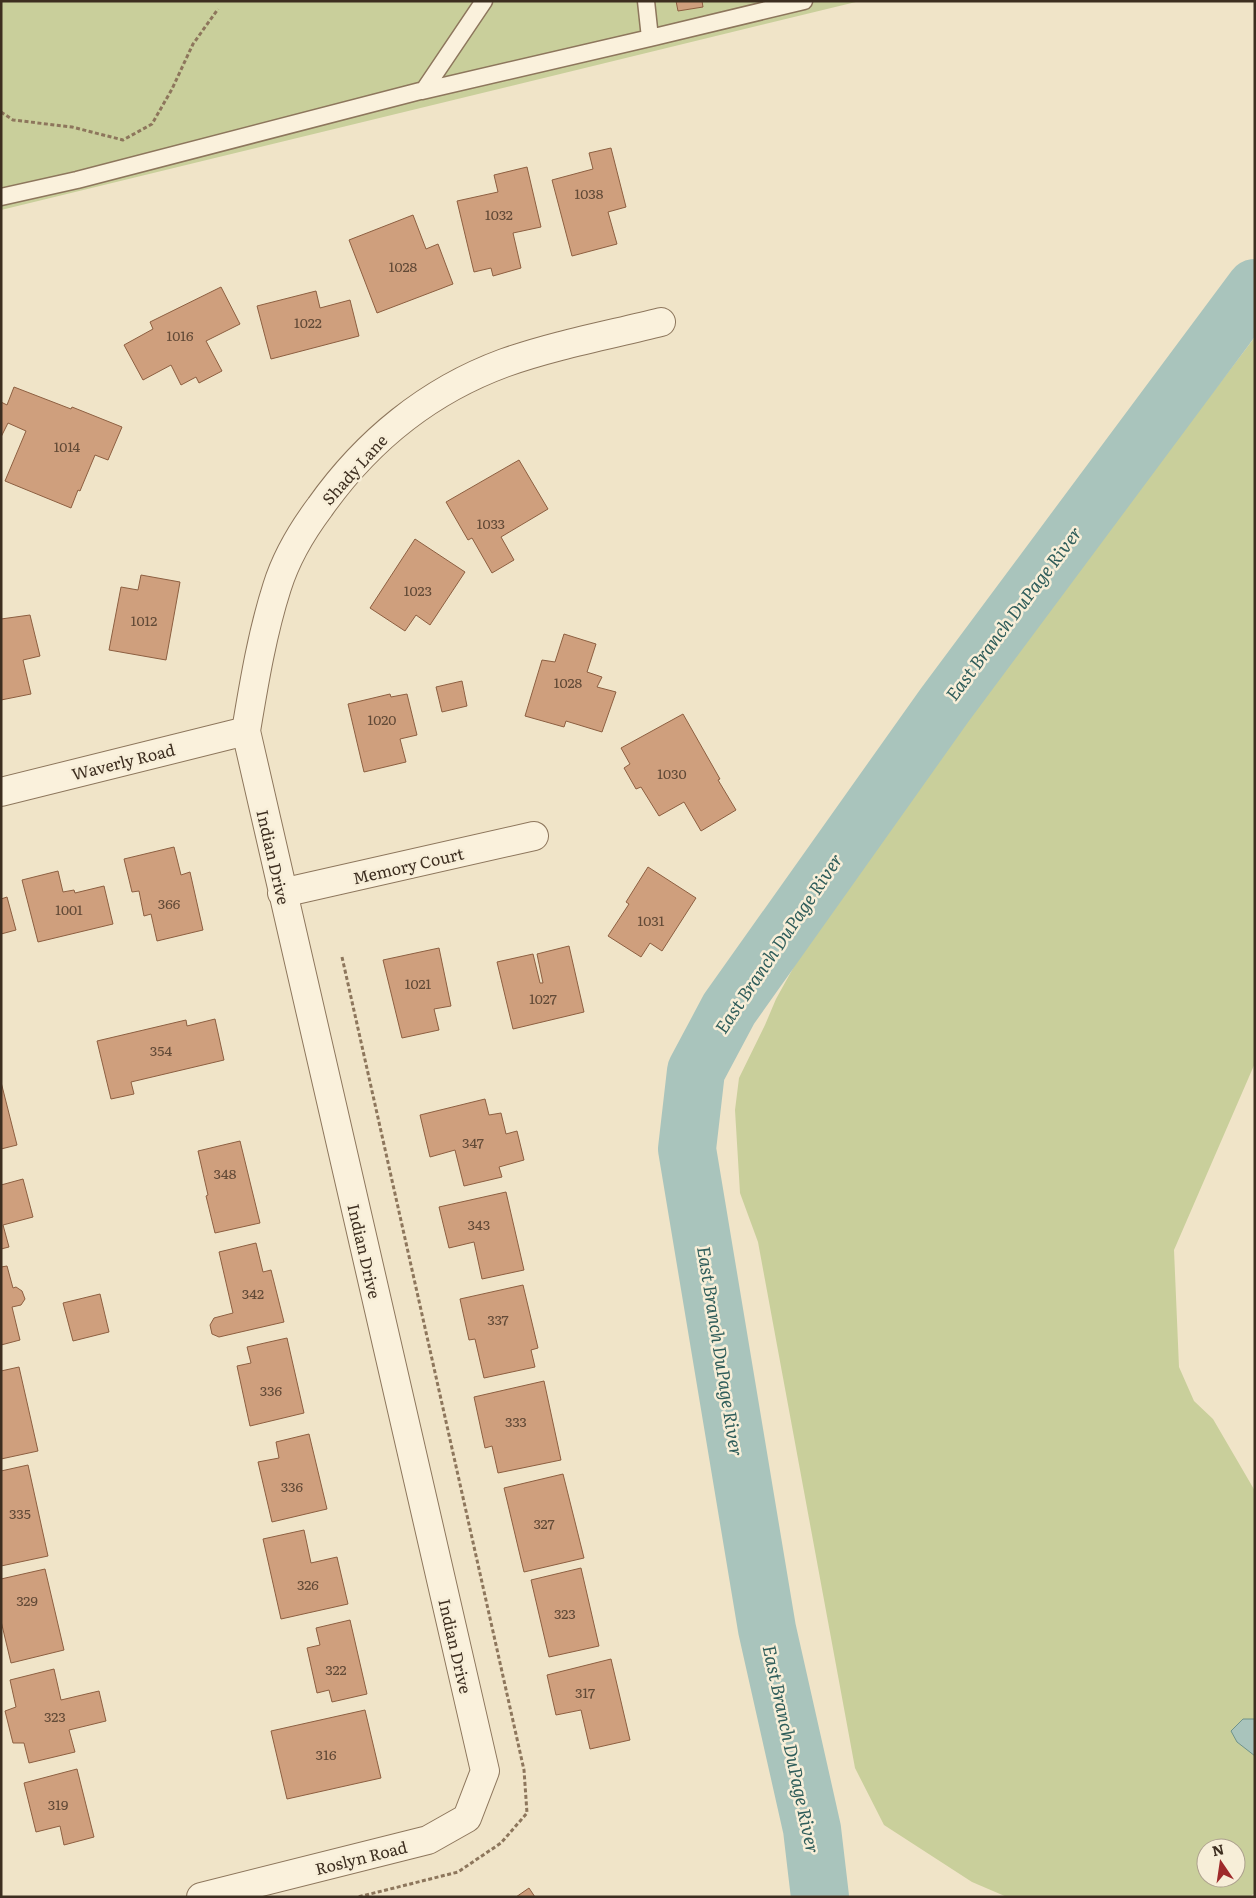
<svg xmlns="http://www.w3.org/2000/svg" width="1256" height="1898" viewBox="0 0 1256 1898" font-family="Literata,serif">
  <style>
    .green { fill: #c9cf9b; fill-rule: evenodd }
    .water { fill: #a9c4bc; stroke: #6f938a }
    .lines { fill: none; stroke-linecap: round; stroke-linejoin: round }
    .river { stroke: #a9c4bc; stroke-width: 58 }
    .building { fill: #cf9f7d; stroke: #8d5f41 }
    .lane-casing { stroke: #8d765c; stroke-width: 19 }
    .street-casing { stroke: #8d765c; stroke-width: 30 }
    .path { stroke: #8d765c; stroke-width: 3; stroke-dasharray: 4 2.5; stroke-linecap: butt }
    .lane { stroke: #faf1dc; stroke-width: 16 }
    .street { stroke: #faf1dc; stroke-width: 28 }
    .labels { text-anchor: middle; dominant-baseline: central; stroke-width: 5; stroke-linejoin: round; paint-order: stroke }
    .number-label { font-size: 14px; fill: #624a37 }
    .street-label { font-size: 16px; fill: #3d2e20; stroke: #f7eed8 }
    .water-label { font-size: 18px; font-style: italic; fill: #2f5d5a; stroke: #f7eed8 }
  </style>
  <rect width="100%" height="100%" fill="#f0e4c8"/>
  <!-- green -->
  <path class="green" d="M1,1H860L1,210Z
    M1255,337V1063L1174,1250L1179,1367L1194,1401L1213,1419L1255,1491V1893L1249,1897H1007L972,1882L884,1825L855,1768L758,1242L740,1193L735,1110L739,1078L765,1025L776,999L807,943L908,792ZM1206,1848H1236V1878H1206Z"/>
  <!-- water -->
  <path class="water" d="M1243,1719H1255V1756L1237,1742L1231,1731Z"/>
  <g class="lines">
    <!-- river -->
    <path class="river" d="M820,1897L812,1829L767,1629L687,1149L696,1071L729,1009L944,706L1255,288"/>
  </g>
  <!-- building -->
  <path class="building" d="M676,1H702L703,7L678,11Z
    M611,148L626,207L608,212L617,244L572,256L552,180L593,169L589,153Z
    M527,167L541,227L513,233L521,268L493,276L491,268L474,272L457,201L498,192L494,175Z
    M413,215L426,249L438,244L453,284L377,313L349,240Z
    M221,287L240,324L206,341L222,371L199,383L196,377L181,385L171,365L143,380L124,345L153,329L150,322Z
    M316,291L320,308L350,300L359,336L271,359L257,306Z
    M14,387L71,409L72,407L122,427L108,460L95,455L80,491L78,490L71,508L5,481L26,431L8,423L1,437V402L7,405Z
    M519,460L548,509L501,537L514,560L492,573L472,538L468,540L446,502Z
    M415,539L465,572L430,625L416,615L405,631L370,608Z
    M141,575L180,582L166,660L109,650L121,587L138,590Z
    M30,615L40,656L23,660L31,694L1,700V619Z
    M564,634L596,644L587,672L602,677L597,687L616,692L602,732L566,721L564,727L525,716L542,660L555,662Z
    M462,681L467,706L442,712L436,687Z
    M390,694L391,697L407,694L417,735L400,739L406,762L364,772L348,704Z
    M683,714L720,779L718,780L736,810L701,831L684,802L659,816L641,787L636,789L624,768L630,764L621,748Z
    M174,847L181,875L190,872L203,930L157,941L151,914L144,916L139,891L132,892L124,859Z
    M648,867L696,898L662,951L650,943L641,957L608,936L629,904L626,902Z
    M58,871L63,892L74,890L75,893L104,886L113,924L38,942L22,880Z
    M7,897L16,930L1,934V899Z
    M569,946L584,1012L513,1029L497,962L533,954L540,983H543L537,954Z
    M439,948L451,1006L434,1009L439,1030L402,1038L383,960Z
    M215,1019L224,1060L131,1082L134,1094L111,1099L97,1041L186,1020L187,1026Z
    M1,1082L17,1145L1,1149Z
    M485,1099L489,1115L501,1113L506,1134L517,1131L524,1160L499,1167L502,1177L464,1186L455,1150L430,1157L420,1115Z
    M240,1141L260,1223L215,1233L206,1196L208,1195L198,1151Z
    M23,1179L33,1217L3,1225L9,1247L1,1249V1185Z
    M506,1192L524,1270L482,1279L474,1242L449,1248L439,1207Z
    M256,1243L263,1272L271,1270L284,1322L219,1337L212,1334L210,1325L214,1318L233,1313L219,1252Z
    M7,1266L13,1288L16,1287L22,1291L25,1299L21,1305L12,1307L20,1340L1,1345V1267Z
    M523,1285L538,1348L531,1350L535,1367L484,1378L475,1339L469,1340L460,1299Z
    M100,1294L109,1332L73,1341L63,1303Z
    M287,1338L304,1413L250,1426L237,1366L251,1363L247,1347Z
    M19,1367L38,1451L1,1459V1371Z
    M544,1381L561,1460L498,1473L492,1446L485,1448L474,1397Z
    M309,1434L327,1509L272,1522L258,1462L279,1458L276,1442Z
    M28,1465L48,1556L1,1566V1471Z
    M563,1474L584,1558L524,1572L504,1488Z
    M304,1530L311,1563L337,1557L348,1604L281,1619L263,1539Z
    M581,1568L599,1646L549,1657L531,1580Z
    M45,1569L64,1650L11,1663L1,1621V1579Z
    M350,1620L367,1694L332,1702L329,1690L317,1693L307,1648L320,1645L316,1628Z
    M611,1659L630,1740L590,1749L581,1710L556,1715L547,1675Z
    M54,1669L61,1700L99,1691L106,1721L69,1730L75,1752L29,1763L24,1743H13L5,1711L16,1707L10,1680Z
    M365,1710L381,1778L287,1799L271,1731Z
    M77,1769L94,1837L64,1845L60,1826L36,1832L24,1783Z
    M529,1888L535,1897H516Z"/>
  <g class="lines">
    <!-- lane casing -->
    <g class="lane-casing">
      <path id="lane" d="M650,38L804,1
        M422,91L650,38L646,1
        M1,197L77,180L424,90L484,1"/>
    </g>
    <!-- street casing -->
    <g class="street-casing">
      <path id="street" d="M1,792L246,731
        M282,893L534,836
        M201,1897L428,1840L467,1818L485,1771L246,731C254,683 262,634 277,587C286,558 302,531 320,507C366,442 428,391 504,363C555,345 609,335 661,322"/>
    </g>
    <!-- path -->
    <path class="path" d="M1,112L13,120L72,127L123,140L152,124L172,89L193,44L218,9
      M342,957L524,1770L527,1813L501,1843L458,1872L358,1897"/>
    <!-- lane -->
    <use href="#lane" class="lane"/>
    <!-- street -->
    <use href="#street" class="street"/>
  </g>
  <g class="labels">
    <!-- number labels -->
    <g class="number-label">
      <text x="589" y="193">1038</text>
      <text x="499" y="214">1032</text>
      <text x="403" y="266">1028</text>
      <text x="308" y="322">1022</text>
      <text x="180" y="335">1016</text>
      <text x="67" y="446">1014</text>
      <text x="491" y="523">1033</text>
      <text x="418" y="590">1023</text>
      <text x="144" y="620">1012</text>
      <text x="568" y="682">1028</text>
      <text x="382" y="719">1020</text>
      <text x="672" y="773">1030</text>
      <text x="169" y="903">366</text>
      <text x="69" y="909">1001</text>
      <text x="651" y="920">1031</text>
      <text x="418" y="983">1021</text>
      <text x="543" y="998">1027</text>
      <text x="161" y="1050">354</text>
      <text x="473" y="1142">347</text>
      <text x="225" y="1173">348</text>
      <text x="479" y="1224">343</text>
      <text x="253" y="1293">342</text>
      <text x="498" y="1319">337</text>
      <text x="271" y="1390">336</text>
      <text x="516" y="1421">333</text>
      <text x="292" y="1486">336</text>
      <text x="20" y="1513">335</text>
      <text x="544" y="1523">327</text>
      <text x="308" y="1584">326</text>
      <text x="27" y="1600">329</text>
      <text x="565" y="1613">323</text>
      <text x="336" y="1669">322</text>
      <text x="585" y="1692">317</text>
      <text x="55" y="1716">323</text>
      <text x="326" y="1754">316</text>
      <text x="58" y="1804">319</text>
    </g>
    <!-- street labels -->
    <g class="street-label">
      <text transform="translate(354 469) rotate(-48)">Shady Lane</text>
      <text transform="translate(123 761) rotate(-14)">Waverly Road</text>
      <text transform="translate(274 857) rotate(77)">Indian Drive</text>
      <text transform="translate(408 865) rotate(-13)">Memory Court</text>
      <text transform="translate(365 1251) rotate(77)">Indian Drive</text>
      <text transform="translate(456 1646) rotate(77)">Indian Drive</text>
      <text transform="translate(361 1857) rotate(-14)">Roslyn Road</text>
    </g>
    <!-- water labels -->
    <g class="water-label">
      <text transform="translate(1013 613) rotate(-53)">East Branch DuPage River</text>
      <text transform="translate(778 943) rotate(-56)">East Branch DuPage River</text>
      <text transform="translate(721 1351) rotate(81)">East Branch DuPage River</text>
      <text transform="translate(792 1749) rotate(78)">East Branch DuPage River</text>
    </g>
  </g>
  <!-- border -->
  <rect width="1256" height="1898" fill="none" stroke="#3d2e20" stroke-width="5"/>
  <!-- north arrow -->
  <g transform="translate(1221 1863) rotate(347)"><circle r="24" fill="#f7eed8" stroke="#ada18e"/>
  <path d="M0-4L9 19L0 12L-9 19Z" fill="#9e2a2b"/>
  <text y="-8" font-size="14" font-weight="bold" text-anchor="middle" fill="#3d2e20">N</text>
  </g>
</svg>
